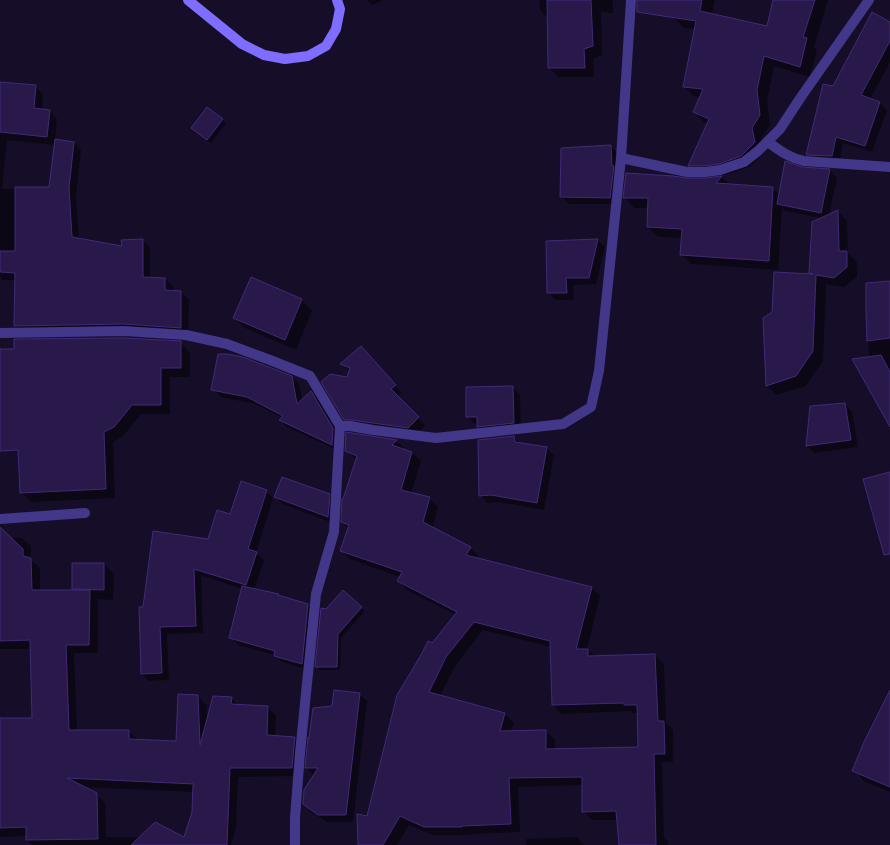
<svg xmlns="http://www.w3.org/2000/svg" width="890" height="845" viewBox="0 0 890 845" font-family="Signika,sans-serif">
  <style>
    .shadow { fill: #0007; fill-rule: evenodd }
    .building { fill: #28194a; stroke: #412a78; fill-rule: evenodd }
    .lines { fill: none; stroke-linecap: round; stroke-linejoin: round }
    .street { stroke: #43378a; stroke-width: 10 }
    .secondary { stroke: #7f6dff; stroke-width: 10 }
  </style>
  <rect width="100%" height="100%" fill="#160e28"/>
  <!-- shadow -->
  <path class="shadow" d="M367,0H383L372,5Z
    M539,0H613V13L601,12L602,55L593,59L594,77H558L549,67L548,18L540,10Z
    M665,0H715L712,14L767,27L775,0H828L814,47L817,50L810,77L774,66L767,101L770,125L761,139L764,152L751,166L729,174L715,175H700L689,165L708,124L704,122L694,112L700,98L695,97L684,87L695,29L684,28L673,17Z
    M890,23V62L870,99L880,103L887,110L872,152L843,143L839,163L814,162L807,154L834,87Z
    M35,86L43,94L42,110L50,111L57,119L55,140L74,143L81,150L76,196L79,240L123,247L142,240L150,248V279H165L173,286V291L181,292L189,300L188,336L23,334L15,326L16,280H2L0,277V91ZM7,140L55,145L50,188L2,189Z
    M222,119L226,123L211,143L195,131Z
    M611,146L618,154L617,204H569L561,196Z
    M802,168L829,170L837,178L829,215L838,211L847,221L848,253L857,262V277L844,287L826,284L823,361L806,386L776,395L767,385L773,313L812,275L810,273L822,218L785,211L782,208L778,270L691,264L681,254L682,238L658,237L648,227L649,208H634L624,197L687,180H705L722,177L730,185L772,188L780,195Z
    M598,240L605,247L596,284L573,285L574,300H556L548,293L547,242Z
    M251,278L302,300L312,311L296,350L245,328L235,318Z
    M890,283V425L869,358L867,313Z
    M124,338L180,342L190,352V377H170V414H141L123,436L113,442L115,498L31,502L21,492L14,340Z
    M219,353L243,358L292,377L299,384L302,400L311,392L318,399L340,436L339,451L287,427L280,420L282,418L255,404L221,397L214,390V382Z
    M368,355L402,393L397,397L425,425L416,435L352,426L344,419L349,371L342,364Z
    M513,387L520,395L521,430L486,434L478,426V424H475L467,416V388Z
    M845,404L852,412L858,447L814,453L807,446Z
    M347,434L396,441L405,449L404,450L412,452L421,461L411,493L429,498L438,507L432,528L470,548L479,556L477,559L591,587L600,596L587,649L595,657L655,655L664,664L666,723L673,730V762H662L664,838L668,842V845H620L618,820H592L583,811V785L518,787L520,832L470,834V835H433L409,825L397,845H378L433,644L456,615L407,590L398,581L400,577L350,559L341,551L349,528L342,522L357,460L346,450ZM483,630L551,647L553,705L562,714L631,711L633,713H639V748L555,750V740L546,731H511L514,723L505,714L440,696L455,666Z
    M514,437L521,444L546,448L554,455L544,510L499,502L487,503L480,495Z
    M266,491L273,498L256,553L264,560L254,590L278,595L280,597L308,605L315,611L309,670L282,662L275,655L238,645L232,638L243,589L201,575L203,633L167,634L169,680L149,681L142,674L143,608L209,540L231,515Z
    M329,495L336,503L335,524L283,504L275,497Z
    M0,529L10,538H22L31,546V560L40,568V591H75L73,589L104,564L114,574L113,600L98,599V653H74L77,731H129L138,740L177,742L198,696L207,705V720L231,698L239,706L268,707L276,716L275,736L295,738L303,746L301,776L238,777L236,826L231,845H32L27,840V836L0,837V719H33L31,649H0ZM82,787L193,792V812L185,838L106,837L105,803L96,794Z
    M361,608L365,611L341,638L340,670H320L316,666L327,610Z
    M890,692V792L864,781L854,770Z
    M359,694L367,701L353,822H327L311,812L304,804L314,776L306,768L333,707Z
    M577,837L584,845H526V839Z"/>
  <!-- building -->
  <path class="building" d="M547,0H591L593,46L584,49L585,68H548Z
    M637,0H702L700,11L767,26L773,0H815L803,37L807,38L800,67L764,56L757,90L760,115L752,128L755,142L741,156L719,164L705,166H688L709,119L693,112L703,89L683,87L696,21L637,12Z
    M872,12L890,22V41L861,95L880,102L865,146L836,137L832,156L806,155L823,84L833,86Z
    M0,82L36,85L34,108L50,110L47,137L0,132Z
    M207,107L223,119L207,140L191,128Z
    M55,139L74,142L69,188L72,237L122,246L121,240L143,239V277L165,278V290L181,291V328L124,324L14,326L15,273L0,272V251H15V187H49Z
    M611,145L612,166H614L610,198L560,197L561,148Z
    M785,161L802,167L830,169L821,213L777,204Z
    M626,173L673,176L687,178H705L722,176L716,183L773,187L769,261L680,255L682,229L647,227L648,198H623Z
    M838,210L839,251H847V267L834,278L816,275L813,351L796,376L766,386L763,318L772,312L774,272L813,274L809,273L812,222Z
    M598,239L589,278H566L567,293H547L546,241Z
    M251,277L302,299L285,340L233,318Z
    M890,281V338L867,341L866,313V283Z
    M124,338L181,341V368H161V405H132L114,427L104,432L106,489L20,493L18,450L0,451V349H14V339Z
    M361,346L396,385L391,389L419,417L408,428L351,420H344L321,382L330,374L347,377L350,368L340,364Z
    M218,354H227L243,357L292,376L297,404L311,391L333,428L332,445L279,420L283,416L247,397L211,390Z
    M881,355L890,372V427L852,359Z
    M513,386L514,423L477,427V417H466V387Z
    M845,403L851,440L806,446L810,406Z
    M346,432L397,440L392,445L412,452L401,490L430,497L423,522L471,547L466,555L592,587L576,649H588V656L655,654L658,721H664L665,754H654L656,845H619L616,811L582,812V777L509,778L511,824L462,826V827H424L400,816L383,845H358L357,814L367,816L397,695L421,655L428,641L432,643L457,612L397,581L402,572L340,551L349,525L341,522L342,499H343L357,456L345,451ZM474,622L550,641L552,705L624,703V705H637L638,747L546,749V730L500,731L505,713L429,692L446,657Z
    M514,436L515,442L547,447L537,503L491,495L479,496L478,440Z
    M890,472V554L884,555L863,479Z
    M282,477L330,494L328,517L274,497Z
    M241,481L267,490L248,549L257,552L246,585L194,569L196,626L160,627L162,673L141,674L139,607H143L153,531L208,539L217,510L230,514Z
    M0,527L23,549V556L31,558L32,590H90L89,645H66L69,730H129V739L176,741L178,694L198,695L200,745L213,696L232,697L231,704L268,706L267,735L295,737L292,768H230L227,845H131L155,822L184,837L192,812L193,785L194,784L67,778L97,793L98,839L26,840V827L0,828V718H32L30,640L0,641Z
    M72,563H104V590L72,589Z
    M242,586L279,594L278,595L308,604L302,664L274,656L275,651L229,638Z
    M343,590L362,607L338,634L337,667H315L321,608L326,609Z
    M334,690L360,693L346,815H318L303,804L304,790L318,768H305L308,737L309,738L313,708L332,706Z
    M890,690V787L852,771L864,742Z"/>
  <g class="lines">
    <!-- street -->
    <path class="street" d="M768,142C779,150 789,158 804,161L890,167
      M621,158L631,0
      M0,333L124,331L186,335L227,344L270,360L310,376L340,426H350L373,430L436,438L563,424L591,407L599,371L616,206L621,158L687,172H705L720,170L744,162L758,151L780,129L801,97L869,0
      M0,519L85,513
      M295,845V818L300,753L316,594L334,532L340,426"/>
    <!-- secondary -->
    <path class="secondary" d="M188,0L242,44L264,55L285,59L308,56L326,46L336,29L340,9L337,0"/>
  </g>
</svg>
